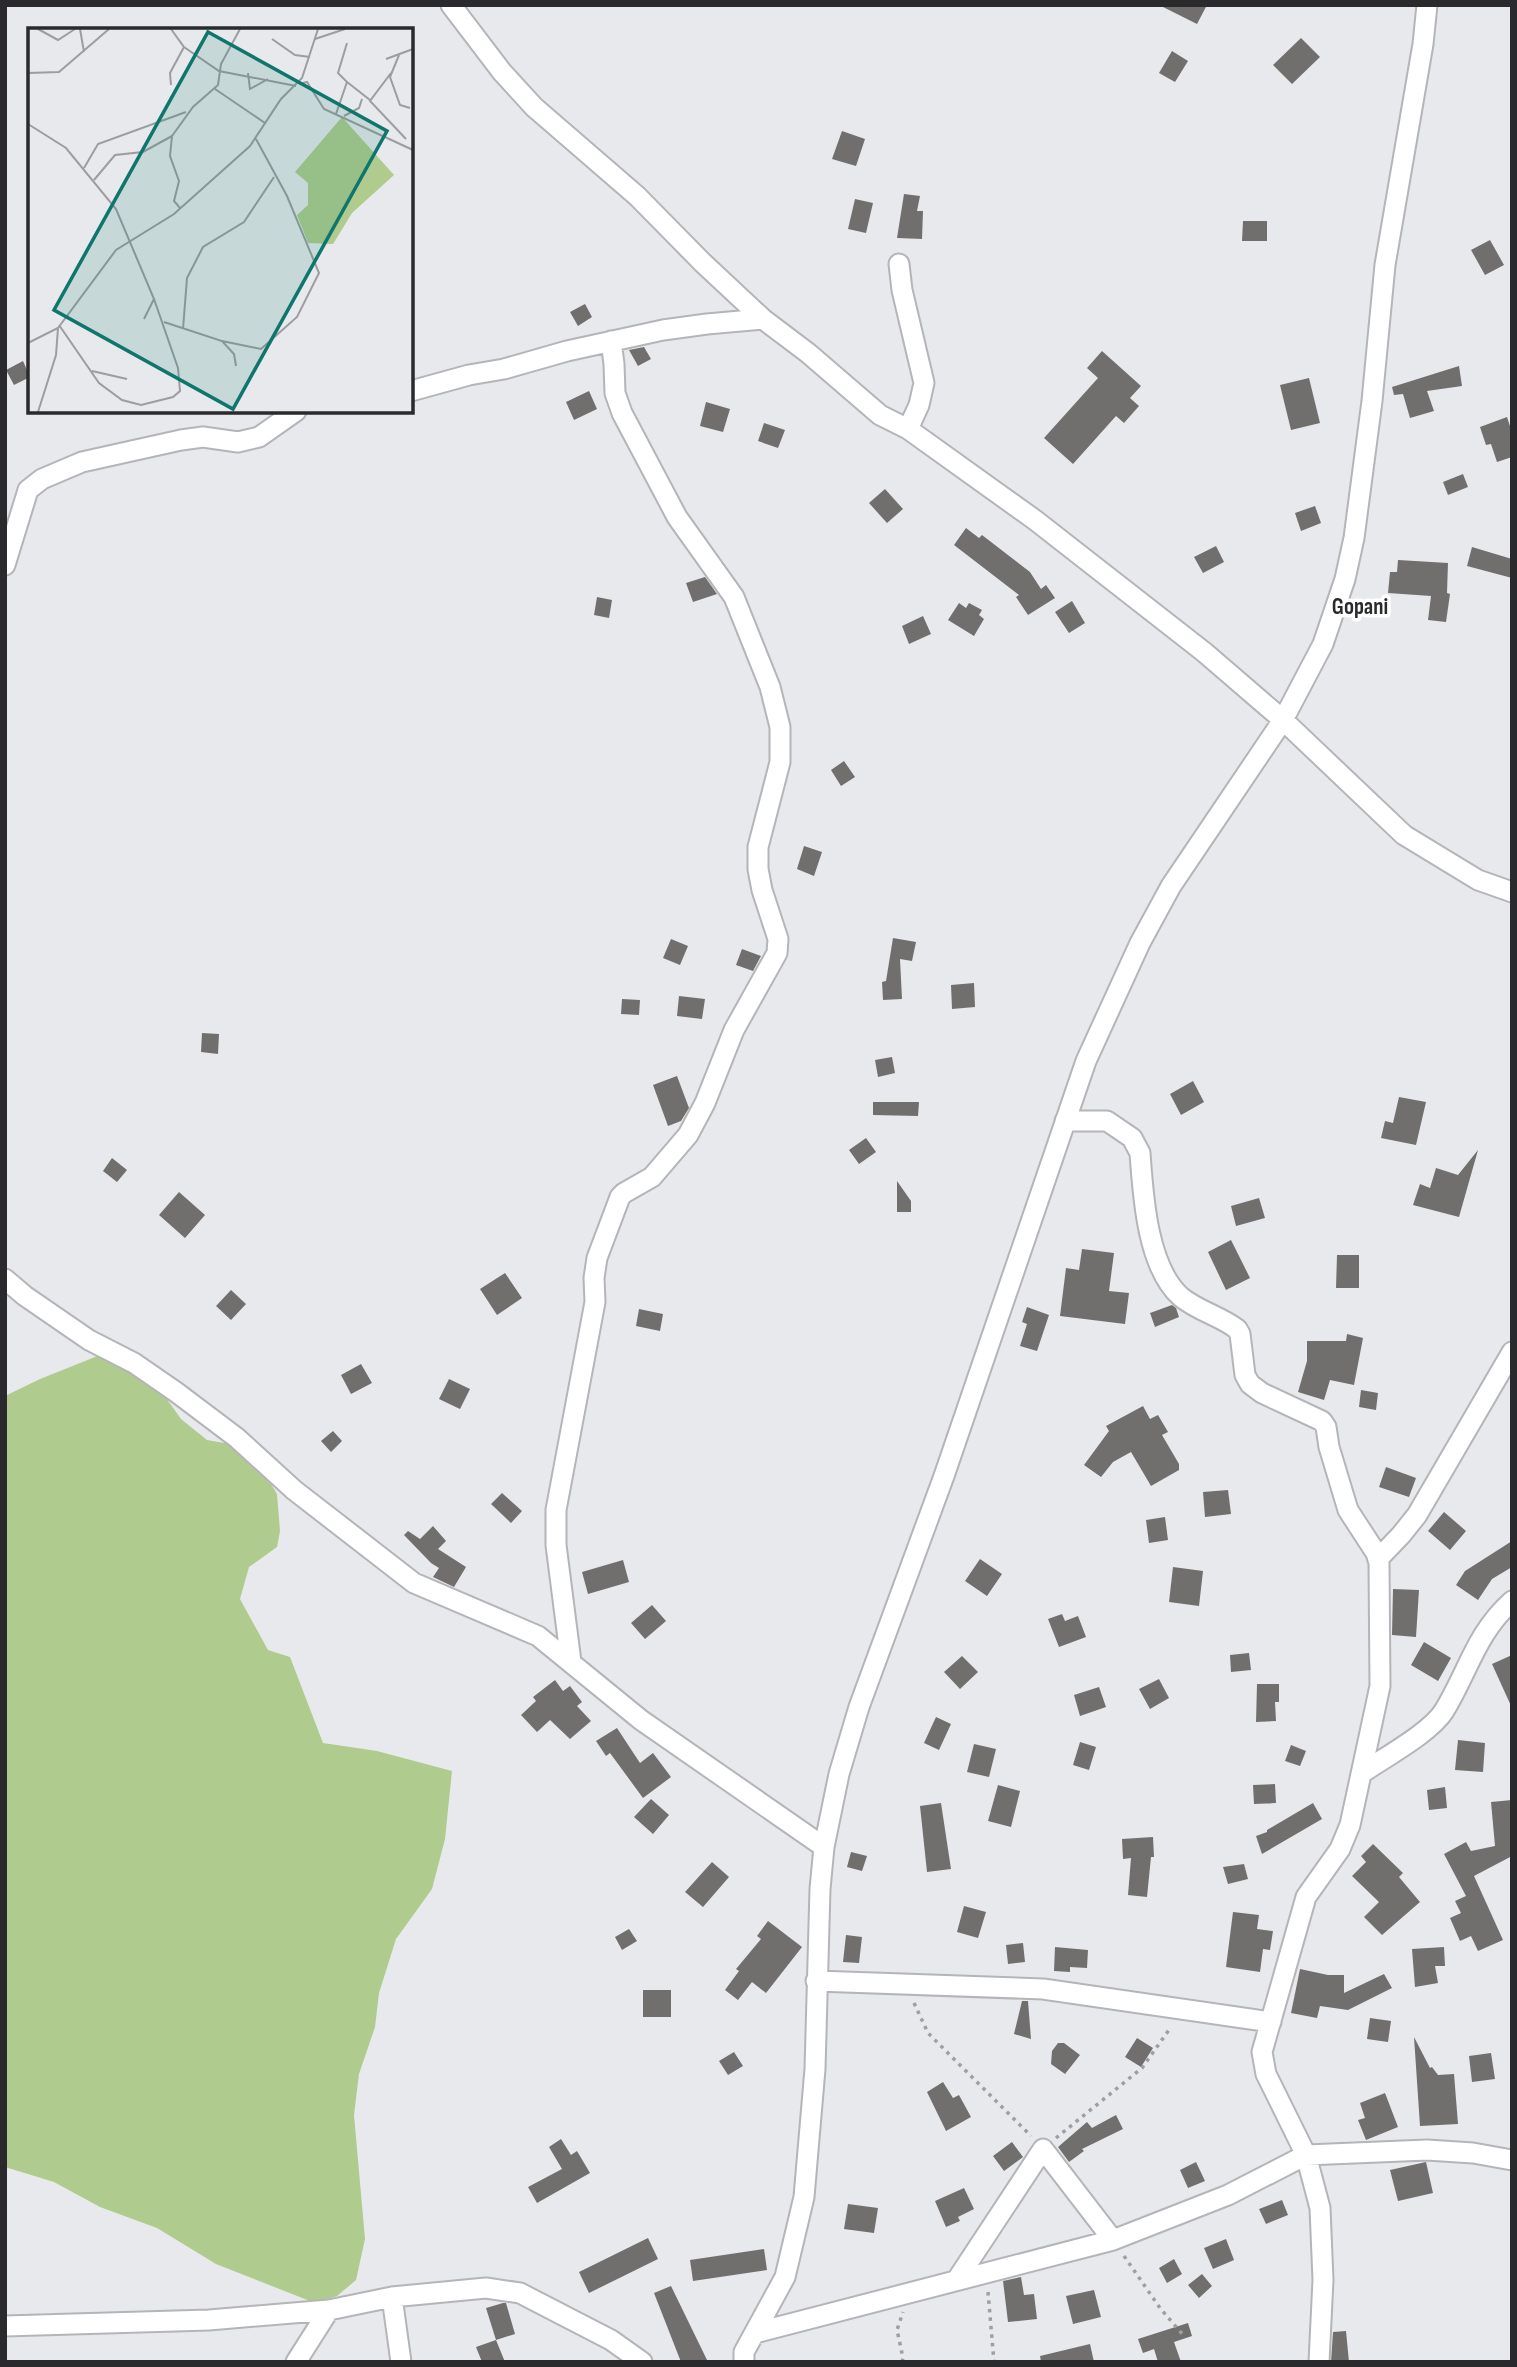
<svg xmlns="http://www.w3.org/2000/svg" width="1517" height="2367" viewBox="0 0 1517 2367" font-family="'Sofia Sans Condensed',sans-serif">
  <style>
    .green { fill: #afcc8e }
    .building { fill: #716f6d }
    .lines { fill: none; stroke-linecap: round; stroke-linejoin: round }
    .minor-casing { stroke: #b4b5b8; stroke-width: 23 }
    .path { stroke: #9f9fa2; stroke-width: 3.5; stroke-dasharray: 3.5 5; stroke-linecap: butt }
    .minor { stroke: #fff; stroke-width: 19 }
    .labels { text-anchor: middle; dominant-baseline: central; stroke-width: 7; stroke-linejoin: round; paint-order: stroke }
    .quarter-label { font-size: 23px; font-weight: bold; fill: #2a2a2c; stroke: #fff }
    .inset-road { fill: none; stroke: #9c9d9f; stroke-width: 2 }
    .view { fill: #0f766e; fill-opacity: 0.15; stroke: #0f766e; stroke-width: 3.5 }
    .inset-edge { fill: none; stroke: #2a2a2c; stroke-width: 3.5 }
  </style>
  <rect width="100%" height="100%" fill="#e8e9ec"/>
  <!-- green -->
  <path class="green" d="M105,1353L164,1395L181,1419L207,1440L236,1445L259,1464L277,1494L280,1531L277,1547L249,1567L240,1599L268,1650L290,1657L323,1743L377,1751L452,1771L445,1839L432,1889L396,1939L379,1993L375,2027L359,2074L354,2115L365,2239L356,2280L337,2296L315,2303L216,2264L157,2228L100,2207L54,2182L5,2167V1396L40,1379Z"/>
  <!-- building -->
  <path class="building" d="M1159,5H1207L1197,24Z
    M1301,38L1320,57L1292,84L1273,65Z
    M1172,51L1188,61L1175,82L1159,73Z
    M842,131L865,139L856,166L832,159Z
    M904,194L920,196L917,211H923L922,239L897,238Z
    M855,199L873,203L866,233L848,229Z
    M1243,221H1267V241H1242Z
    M1490,240L1504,265L1485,275L1471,250Z
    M585,304L592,317L578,326L570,312Z
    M644,347L651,359L638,366L629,350Z
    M1102,351L1141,386L1130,398L1139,406L1124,423L1116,416L1073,464L1044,438L1098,378L1087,368Z
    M23,361L30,377L14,385L6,370Z
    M1459,366L1462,386L1427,391L1434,411L1410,418L1403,394L1394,395L1392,387Z
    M1309,378L1320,423L1291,430L1280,385Z
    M589,391L597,409L574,420L566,402Z
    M706,402L730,409L723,432L700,426Z
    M1507,417L1512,432V457L1497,462L1491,444L1486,445L1480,427Z
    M764,423L785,430L778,448L758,441Z
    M1463,474L1468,487L1448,495L1443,482Z
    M885,489L903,509L887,523L869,503Z
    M1315,506L1321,523L1301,531L1295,513Z
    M966,528L979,538L982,535L1030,572L1041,589L1046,585L1055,598L1028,615L1016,597L1019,595L954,545Z
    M1216,546L1224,562L1203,573L1194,557Z
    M1472,547L1512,559V578L1467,566Z
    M1398,560L1448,563L1447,593L1450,594L1446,622L1428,620L1431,596L1388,593L1390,572H1397Z
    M705,577L717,594L693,602L686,583Z
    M597,597L612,600L609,618L594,615Z
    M1072,601L1085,623L1069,633L1055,612Z
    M959,603L966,608L969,603L982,610L979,615L984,619L974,636L948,620Z
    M923,616L931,634L909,644L902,626Z
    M844,761L855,777L841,786L831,770Z
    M804,846L822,852L814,876L797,869Z
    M893,938L916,942L912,961L900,959L902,999L883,1000L882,982L886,981Z
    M671,939L688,946L680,965L663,958Z
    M742,949L761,956L753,971L736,965Z
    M974,983L975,1007L952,1009L951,985Z
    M679,996L705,999L702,1019L677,1016Z
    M622,999L640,1000L639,1015L621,1014Z
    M202,1033L219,1034L218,1054L201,1052Z
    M892,1057L895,1073L878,1077L875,1060Z
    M677,1076L689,1108L681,1121L668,1126L653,1085Z
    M1193,1081L1204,1102L1181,1115L1170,1094Z
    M1399,1097L1426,1102L1416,1145L1381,1138L1385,1121L1393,1123Z
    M873,1102H919L918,1116L873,1115Z
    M866,1138L876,1152L859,1164L849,1150Z
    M1478,1150L1459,1217L1413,1205L1420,1184L1430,1188L1436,1168L1458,1175Z
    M112,1158L127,1170L117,1182L103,1171Z
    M897,1181L911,1201V1212H897Z
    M179,1192L205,1215L185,1238L159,1215Z
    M1259,1198L1265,1218L1236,1226L1231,1206Z
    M1231,1240L1250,1278L1226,1290L1208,1252Z
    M1082,1249L1114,1253L1109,1291L1129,1293L1125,1324L1060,1316L1066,1268L1079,1270Z
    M1337,1255H1359V1288H1336Z
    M505,1273L522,1298L497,1315L480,1289Z
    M231,1290L246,1304L231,1320L216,1306Z
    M1172,1305L1176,1308L1179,1317L1155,1327L1150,1313Z
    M1027,1307L1049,1315L1037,1351L1020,1346L1027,1324L1022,1322Z
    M639,1309L663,1314L660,1331L636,1326Z
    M1347,1334L1363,1338L1354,1385L1330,1380L1324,1400L1298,1392L1307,1361V1341H1346Z
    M361,1364L372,1383L351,1394L341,1375Z
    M449,1379L470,1389L460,1409L439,1399Z
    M1361,1390L1378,1393L1376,1410L1359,1407Z
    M1143,1406L1150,1419L1158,1415L1168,1432L1162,1435L1179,1464V1470L1151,1486L1131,1452L1113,1462L1101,1477L1084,1465L1109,1431L1106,1426Z
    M333,1431L342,1441L331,1452L321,1441Z
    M1386,1467L1416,1478L1409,1497L1379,1487Z
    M1228,1490L1231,1514L1205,1517L1203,1492Z
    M502,1493L522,1511L511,1523L491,1504Z
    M1444,1512L1466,1531L1450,1550L1428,1531Z
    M1165,1517L1168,1540L1149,1543L1146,1520Z
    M433,1526L446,1541L438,1549L466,1567L454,1587L433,1577L439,1568L431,1563L404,1535L408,1531L420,1539Z
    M1512,1541V1567L1492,1579L1478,1600L1456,1585L1465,1571Z
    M980,1559L1002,1574L987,1596L965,1581Z
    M623,1560L629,1582L588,1594L582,1572Z
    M1173,1567L1203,1571L1199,1606L1169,1602Z
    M1393,1589L1419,1590L1416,1637L1392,1635Z
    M652,1605L666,1621L645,1639L631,1623Z
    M1062,1614L1065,1621L1078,1616L1086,1637L1059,1647L1048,1619Z
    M1424,1642L1451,1658L1438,1681L1411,1665Z
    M1249,1653L1251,1670L1231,1672L1230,1655Z
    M1512,1655V1708L1492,1664Z
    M962,1656L978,1672L960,1689L944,1672Z
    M1159,1679L1169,1698L1150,1709L1139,1689Z
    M555,1680L563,1691L570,1686L582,1702L577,1706L591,1721L570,1739L550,1720L537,1732L521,1715L536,1701L533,1697Z
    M1257,1684H1279V1702H1275L1276,1721L1256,1722Z
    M1099,1687L1106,1707L1080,1716L1074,1695Z
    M936,1717L951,1724L939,1750L924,1743Z
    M617,1728L640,1763L653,1753L671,1777L643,1798L610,1753L606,1756L596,1741Z
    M1458,1740L1485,1743L1483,1772L1455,1770Z
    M1080,1742L1096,1747L1089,1770L1073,1765Z
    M974,1744L996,1749L989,1777L967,1772Z
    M1291,1745L1306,1751L1300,1766L1285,1761Z
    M1275,1784L1276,1803L1254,1804L1253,1785Z
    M998,1785L1020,1791L1011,1827L988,1821Z
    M1445,1787L1447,1808L1429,1810L1427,1790Z
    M651,1799L669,1815L653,1834L634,1817Z
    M1512,1800V1856L1474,1876L1503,1940L1478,1951L1471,1936L1460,1941L1450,1918L1461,1913L1455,1901L1466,1896L1444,1854L1466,1842L1471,1851L1495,1846L1491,1802Z
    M941,1803L951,1869L927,1872L920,1806Z
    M1313,1803L1322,1819L1262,1854L1256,1836L1267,1832V1830Z
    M1153,1837L1154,1857H1151L1147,1897L1128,1895L1131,1858L1123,1859L1122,1839Z
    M1373,1844L1403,1873L1399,1877L1420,1902L1382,1935L1364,1917L1379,1902L1352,1876L1366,1862L1361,1856Z
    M851,1852L867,1856L862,1871L847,1867Z
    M712,1862L729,1877L703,1907L685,1892Z
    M1244,1864L1248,1879L1228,1884L1223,1867Z
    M964,1906L986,1912L978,1938L957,1932Z
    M1233,1912L1259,1915L1257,1929L1273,1931L1270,1950L1263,1949L1260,1972L1226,1967Z
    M768,1921L802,1947L766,1993L752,1982L738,2000L725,1990L739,1971L736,1969L761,1939L757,1936Z
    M629,1929L637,1941L622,1950L615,1937Z
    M846,1935L862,1937L859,1963L843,1962Z
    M1023,1943L1025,1962L1008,1964L1006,1945Z
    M1055,1947L1088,1950L1087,1968L1070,1967V1972L1054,1971Z
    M1444,1947L1445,1966H1435L1438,1983L1415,1987L1412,1949Z
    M1300,1969L1328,1975H1344V1993L1384,1974L1392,1988L1348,2010L1320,2006L1317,2018L1291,2013Z
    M643,1990H671V2017H643Z
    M1022,2001H1028L1031,2039L1014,2034Z
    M1370,2018L1391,2021L1388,2042L1367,2039Z
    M1414,2037L1430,2068L1432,2067L1438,2075L1454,2074L1458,2124L1420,2126Z
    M1137,2038L1153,2048L1141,2067L1125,2057Z
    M1058,2043H1064L1080,2055L1065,2074L1051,2064L1052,2051Z
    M734,2052L743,2066L728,2075L719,2061Z
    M1491,2053L1495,2079L1472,2082L1469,2056Z
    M943,2082L953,2098L959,2095L971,2117L946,2131L927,2092Z
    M1385,2093L1398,2127L1366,2140L1358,2120L1365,2118L1360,2103Z
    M1116,2115L1123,2129L1082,2149L1084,2151L1069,2162L1058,2147L1087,2122L1092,2128Z
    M561,2139L571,2155L577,2151L590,2173L537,2203L528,2187L562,2169L549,2147Z
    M1012,2142L1023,2157L1004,2171L993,2156Z
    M1196,2162L1205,2181L1188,2188L1180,2170Z
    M1426,2162L1433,2193L1398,2201L1390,2170Z
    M964,2188L974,2209L958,2217L960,2221L946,2227L935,2201Z
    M1282,2200L1288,2215L1266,2224L1259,2209Z
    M848,2204L878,2208L874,2233L844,2229Z
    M648,2238L658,2259L589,2293L579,2272Z
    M1226,2239L1234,2260L1213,2269L1204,2248Z
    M764,2249L767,2270L693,2281L690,2260Z
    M1174,2259L1182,2274L1167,2283L1159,2268Z
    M1202,2274L1212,2286L1199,2298L1188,2285Z
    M1021,2277L1024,2295L1034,2294L1037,2319L1008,2322L1003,2281Z
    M671,2286L708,2362H681L654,2293Z
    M1094,2290L1101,2317L1073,2324L1066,2296Z
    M503,2303H506L515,2334L496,2340L486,2308Z
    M1188,2323L1192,2336L1174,2342L1181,2362H1158L1154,2349L1143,2353L1138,2339Z
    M1346,2331L1349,2362H1331L1333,2332Z
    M496,2340L505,2362H482L476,2347Z
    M1090,2344L1094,2362H1041L1040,2356Z"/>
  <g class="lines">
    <!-- minor casing -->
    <g class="minor-casing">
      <path id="minor" d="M451,5L502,72L534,107L637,196L703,263L763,319L808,353L880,415L908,429
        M899,264L902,290L924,383L919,405L908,429L1035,520L1204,652L1283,720L1404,835L1478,880L1512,892
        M411,391L469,375L504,369L567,351L663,330L707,324L763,319
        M5,565L28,490L42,479L82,462L181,440L203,437L238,442L259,437L296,411
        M1065,1121H1107L1132,1138L1140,1153C1143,1195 1147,1267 1181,1297C1198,1311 1220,1316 1237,1329L1240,1334L1245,1375L1250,1384L1262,1393L1322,1421L1326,1427L1329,1447L1348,1510L1376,1553L1379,1563L1380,1686L1350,1825L1340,1849L1306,1897L1262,2052L1266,2074L1306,2155L1320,2208L1323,2280L1319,2362
        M5,1279L25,1296L89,1340L134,1363L176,1392L237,1438L294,1490L414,1583L538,1636L641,1720L824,1847
        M1378,1559L1401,1535L1417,1515L1512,1352
        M571,1662L556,1545V1510L595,1302L594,1278L597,1258L620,1197L624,1193L652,1177L688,1135L705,1103L734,1030L777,953L778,939L762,890L758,869V847L780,762V727L770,687L734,597L677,517L622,413L615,393L614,364L611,341
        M1362,1773C1385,1757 1430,1733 1444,1711C1468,1672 1476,1633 1512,1601
        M816,1981L1043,1989L1271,2022
        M958,2278L1043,2149L1113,2240
        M392,2297L401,2362
        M5,2326L209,2320L329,2310L392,2297L486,2288L520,2293L611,2340L642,2362
        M755,2333L1113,2240L1228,2195L1306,2155L1427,2150L1473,2153L1512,2160
        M296,2362L329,2310
        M744,2362V2352L785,2277L804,2197L815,2069L820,1889L824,1847L839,1774L859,1707L944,1476L1086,1061L1140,943L1171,886L1283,720L1323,644L1345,579L1354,538L1372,401L1385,265L1423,44L1427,5"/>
    </g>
    <!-- path -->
    <path class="path" d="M914,2003L928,2033L1031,2136
      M1056,2138L1142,2068L1171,2027
      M1124,2256L1160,2308L1184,2336
      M988,2292L994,2362
      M902,2362L903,2358L897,2330L903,2312"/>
    <!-- minor -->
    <use href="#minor" class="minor"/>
  </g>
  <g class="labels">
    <!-- quarter labels -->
    <g class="quarter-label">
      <text x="1360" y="607">Gopani</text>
    </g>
  </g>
  <!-- overview -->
  <g transform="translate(28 28)">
    <rect width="385" height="385" fill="#e8e9ec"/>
    <path d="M314,89L366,147L324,185L305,216L280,215L269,187L280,177V155L267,144Z" fill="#afcc8e"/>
    <path class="inset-road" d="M10,1L30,12L47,1M52,1L56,24M143,1L156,19L191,43L268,58M244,11L267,27L282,29M287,11L317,1M371,27L362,49L372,77L382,80M358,31L385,21M0,45L31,44L81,1M220,45L222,61L240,51M363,45L342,73L378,111M319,54L342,72M271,56L279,54L296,81L385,122M143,57L142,45L156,19M187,61L237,95M308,86L319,54L310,45L319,15M316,88L331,80L334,71M0,96L38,120L88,181L126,271L116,291M56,140L70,116L158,84M66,152L87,127L115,124L144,108M152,180L146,173L151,153L142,128L144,108L165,79L190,57L193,36L212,1M136,294L194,313L206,326L208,338M31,297L71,355L94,372L113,377L145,369L152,363L150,340L126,271M155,301L159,250L175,219L216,194L246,149M194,313L233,321L269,289L291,245L259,168L228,111M0,315L30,300L88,222L146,186L222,118L253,71L274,50L290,1M64,343L99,351M10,384L28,327L30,300"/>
    <path class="view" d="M180,4L359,103L205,381L26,282Z"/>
    <rect width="385" height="385" class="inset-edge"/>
  </g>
  <!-- border -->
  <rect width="1517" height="2367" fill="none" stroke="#2a2a2c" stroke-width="14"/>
</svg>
